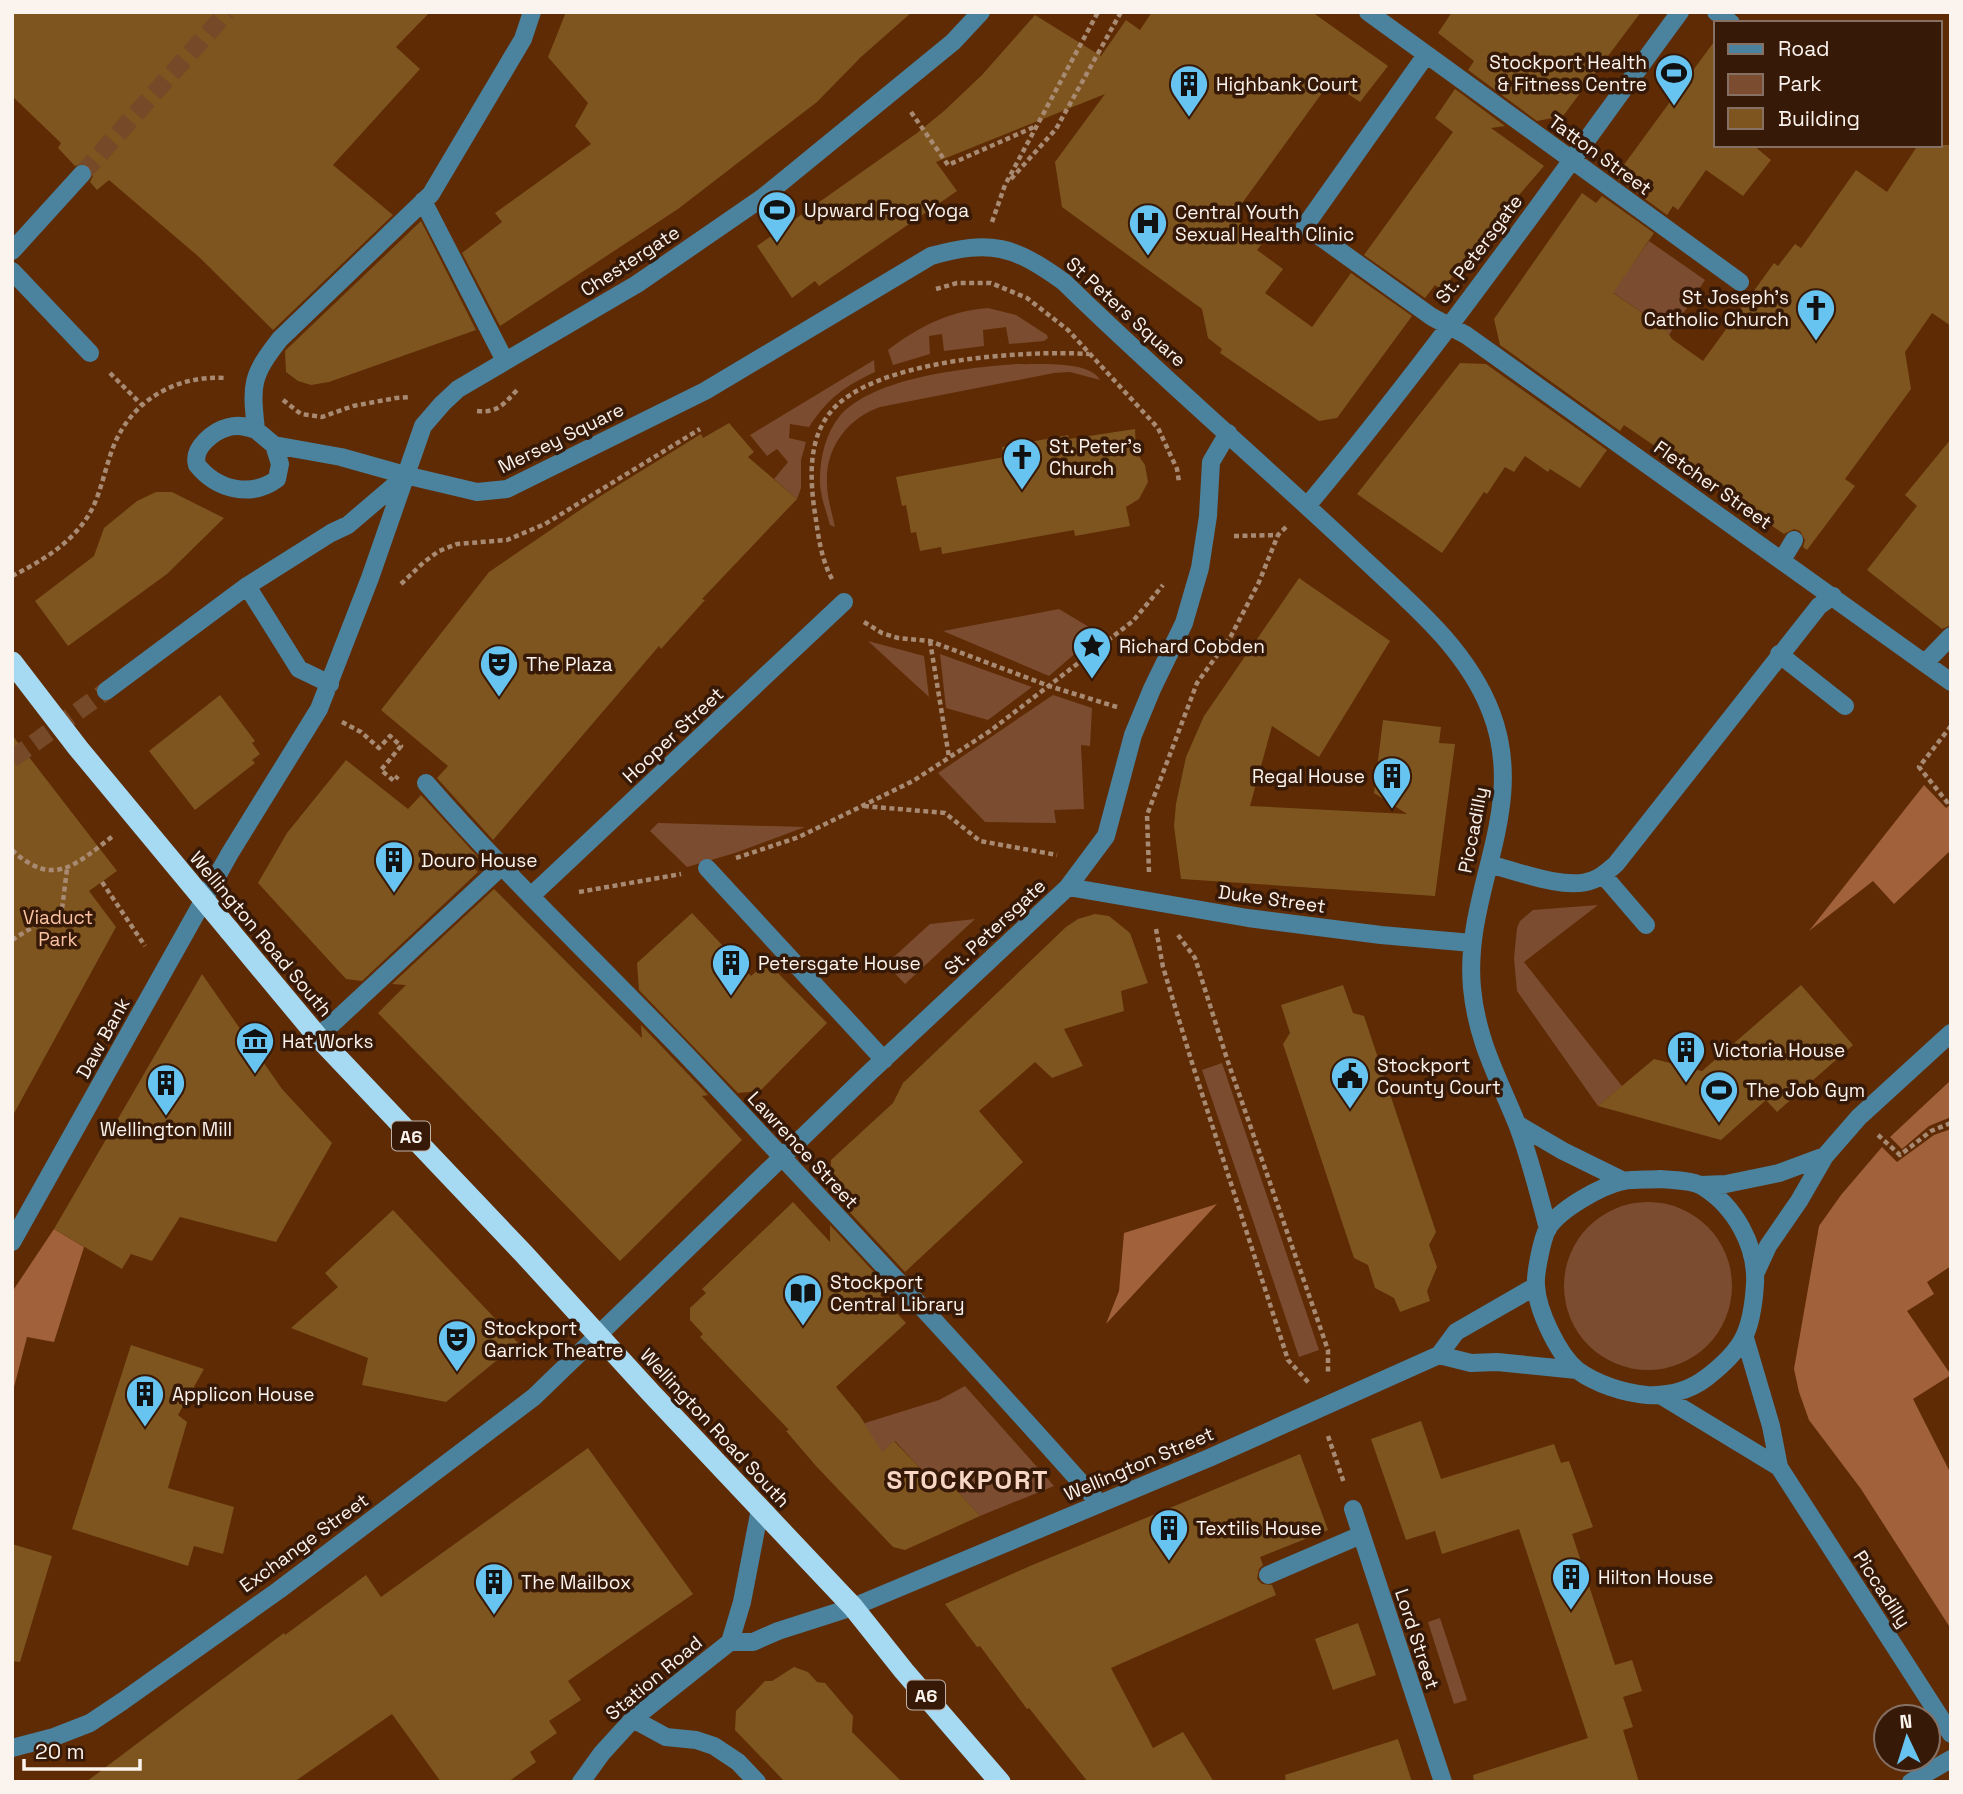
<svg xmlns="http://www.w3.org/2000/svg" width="1963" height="1794" viewBox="0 0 1963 1794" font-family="'Space Grotesk',sans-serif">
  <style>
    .green { fill: #7c4c30 }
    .forest { fill: #a1613b }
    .building { fill: #7e551f }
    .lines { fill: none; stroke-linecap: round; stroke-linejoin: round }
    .minor-tunnel { stroke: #764928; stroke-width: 18; stroke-dasharray: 18 9; stroke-linecap: butt }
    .path { stroke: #a88a73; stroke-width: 4.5; stroke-dasharray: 5 3.5; stroke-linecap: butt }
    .minor { stroke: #4b829d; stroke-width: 18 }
    .highway { stroke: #a6d9f2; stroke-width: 21 }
    .highway-bridge { stroke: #a6d9f2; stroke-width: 21 }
    .labels { text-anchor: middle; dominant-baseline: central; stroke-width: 7; stroke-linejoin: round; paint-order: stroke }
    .shield { fill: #371907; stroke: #c0b2a9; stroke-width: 2 }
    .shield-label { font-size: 18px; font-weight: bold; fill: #fbf3ee }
    .poi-label { font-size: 19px; fill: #fbf3ee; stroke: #371907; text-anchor: start }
    .street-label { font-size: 19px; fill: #fbf3ee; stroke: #371907 }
    .park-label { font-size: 19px; fill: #fac2a3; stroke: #371907 }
    .district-label { font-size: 26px; font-weight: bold; letter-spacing: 2px; fill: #f7d6c5; stroke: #371907 }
  </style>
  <rect width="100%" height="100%" fill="#5e2b05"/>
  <!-- green -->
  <path class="green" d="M1649,241L1705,280L1669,335L1665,328L1609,290L1626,273Z
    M988,308L1016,315L1047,335L1048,338L1044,341L1009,344L1006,327L983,330L984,346L944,351L942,334L929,336L930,354L893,365L888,350C918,327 949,311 988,308Z
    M874,360L875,372C845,386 828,398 809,427L790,424L789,438L806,442L801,460V488L797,499L774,479L788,462L777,449L767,456L750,435Z
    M1016,364C1038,365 1089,360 1100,380L1070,372L1054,373L880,407C848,418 825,448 827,483C827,498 832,513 835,527L830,525C826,510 819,493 820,478C820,458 826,433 839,417C872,377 967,368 1016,364Z
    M1059,609L1099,633L1049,676L943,631Z
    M868,641L924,656L929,697Z
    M940,654L1032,687L988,720L946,708Z
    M1053,695L1092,708L1090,746L1081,745L1084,809L1054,810L1056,823L985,822L938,773Z
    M658,823L805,827L735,853L687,867L650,831Z
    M1598,905L1524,962L1622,1086L1598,1106L1517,991L1514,958L1517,928L1520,921L1533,910Z
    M975,919L905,984L886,964L930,924Z
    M1222,1063L1319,1350L1299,1357L1202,1070Z
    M1564 1286a84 84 0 1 1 168 0a84 84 0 1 1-168 0Z
    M965,1386L1054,1486L980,1516L951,1484L931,1480L895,1441L881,1453L858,1429L865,1423L939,1400Z
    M1440,1618L1467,1700L1454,1704L1428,1622Z"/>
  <!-- forest -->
  <path class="forest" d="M1924,785L1946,808L1951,804V850L1894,904L1873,881L1809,931Z
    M1951,1080V1117L1929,1126L1902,1149L1890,1137Z
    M1951,1129V1266L1927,1282L1934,1294L1907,1311L1951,1375L1913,1399L1951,1474V1629L1861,1489L1809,1420L1799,1392L1794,1369L1819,1226L1841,1195L1882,1147L1897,1162L1934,1135Z
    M1217,1204L1106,1324L1119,1291L1124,1233Z
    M54,1229L84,1247L54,1342L27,1337L12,1395V1292Z"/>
  <!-- building -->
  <path class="building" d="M12,12H430L396,47L420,69L333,165L393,215L273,330L199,257L109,180L97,190L90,182L93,176L90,166L84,163L75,166L58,148L61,143L12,96Z
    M566,12H912L861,57L817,102L678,209L500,326L462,253L502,222L495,213L591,144L575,126L588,103L548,57Z
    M1152,12H1312L1388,66L1360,102L1330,82L1232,217L1265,240L1257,250L1283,269L1265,293L1312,327L1351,273L1412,316L1337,418L1319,421L1220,353L1222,349L1208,338L1202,309L1062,207L1055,162L1105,94L936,162L957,191L819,286L815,281L792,298L757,246L917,133L944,111L982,75L1035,15L1101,56L1126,20L1140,30Z
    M1452,12H1641L1563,116L1537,121L1468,70L1474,61L1438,33Z
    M1716,39V145H1753L1771,160L1743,196L1706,170L1678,210L1673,206L1667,215L1615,177Z
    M1455,89L1505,126L1491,128L1544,166L1471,251L1442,291L1435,285L1425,298L1364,255L1453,132L1435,118Z
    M1918,145H1951V326L1932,313L1905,352L1911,389L1845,479L1855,486L1807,550L1803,547L1805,540L1800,531L1794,529L1784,534L1624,425L1620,431L1500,345L1494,319L1582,193L1596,203L1602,196L1654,233L1613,293L1665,328L1672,339L1703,361L1774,263L1778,266L1795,244L1801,248L1856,170L1887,192Z
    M421,221L476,330L329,382L311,385L298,381L286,372L285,351L289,347Z
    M1460,363L1486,364L1607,450L1580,488L1550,469L1548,472L1525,456L1514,472L1505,467L1487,494L1484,492L1442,553L1357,494Z
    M729,423L754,452L748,457L797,499L702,599L705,600L661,649L659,646L493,840L437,778L448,766L381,710L489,572L599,497L701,434L703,438Z
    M1135,429L1136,452L1145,465L1148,482L1139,499L1126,507L1130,526L1075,536L1074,530L942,554L941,547L920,551L916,532L911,533L906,505L902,506L896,477L1004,457L1002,447L1068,435L1069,439Z
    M1951,439V625L1942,629L1867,570L1917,506L1905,495Z
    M156,492H172L224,518L167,574L68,646L35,601L94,556L104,528L137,501Z
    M1299,578L1390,641L1319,757L1272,726L1250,806L1407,814L1374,793L1383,720L1441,727L1439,743L1455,744L1435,896L1181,879L1174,826L1176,804L1186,757L1204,716Z
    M220,695L255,741L252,743L260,754L252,760L255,763L195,810L149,751Z
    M12,735L117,871L89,891L116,927L12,1117Z
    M346,760L408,809L421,795L478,857L473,862L476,865L474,868L478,872L362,981L346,979L258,883L287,833Z
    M494,889L642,1038L641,1025L708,1095L702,1096L742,1140L620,1261L378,1013L406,985L392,984Z
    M692,913L751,976L767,962L827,1023L760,1091L738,1093L639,990L637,963Z
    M1095,914L1109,916L1130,933L1148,983L1121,991L1124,1011L1064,1029L1083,1066L1052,1078L1035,1062L979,1111L1023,1162L905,1272L831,1192V1160L893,1103L903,1083L1066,927L1078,919Z
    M202,974L282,1089L332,1143L276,1242L180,1217L152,1261L131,1254L122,1269L54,1229Z
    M1343,985L1353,1013L1364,1016L1436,1232L1429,1245L1437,1267L1427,1291L1430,1301L1400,1312L1394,1298L1375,1288L1368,1265L1354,1258L1283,1044L1290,1033L1281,1005Z
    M1801,985L1853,1045L1777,1112L1766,1100L1721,1140L1598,1106L1654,1059L1702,1071Z
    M793,1202L830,1242V1225L888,1287L880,1295L906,1323L836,1387L860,1416L882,1452L894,1441L940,1489L951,1484L980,1516L905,1550L893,1547L816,1466L786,1431L789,1430L700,1337L703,1334L690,1320V1308L706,1293L702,1289Z
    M393,1210L518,1343L446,1402L362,1385L368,1358L291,1328L338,1287L325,1273Z
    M131,1345L204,1369L178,1415L187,1422L168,1488L234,1507L223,1554L194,1546L188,1566L72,1529Z
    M1421,1421L1441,1479L1554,1444L1561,1463L1569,1461L1593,1527L1572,1534L1615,1665L1632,1660L1642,1691L1623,1697L1633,1727L1623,1730L1639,1782H1474L1473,1775L1588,1738L1519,1529L1442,1554L1435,1531L1406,1540L1371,1439Z
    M588,1448L693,1594L568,1681L581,1700L549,1721L557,1733L530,1752L536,1762L508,1782H441L392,1714L294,1782H86L284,1633L285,1635L366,1575L381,1597Z
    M1300,1454L1328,1530L1260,1557L1263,1565L1259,1569L1257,1579L1262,1584L1272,1585L1276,1595L1111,1668L1153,1748L1183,1732L1214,1782H1088L1029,1708L1027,1709L980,1646L977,1647L945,1604L1030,1566Z
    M12,1544L52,1556L20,1662L12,1661Z
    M1358,1623L1376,1675L1333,1690L1315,1639Z
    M794,1667L808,1672L817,1682L825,1683L853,1716L852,1732L902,1782H785L735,1730L736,1711L765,1681H772Z
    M1398,1739L1412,1782H1286L1285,1775Z"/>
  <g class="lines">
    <!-- minor-tunnel -->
    <path class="minor-tunnel" d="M82,174L227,12
      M12,759L106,691"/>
    <!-- path -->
    <path class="path" d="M911,112L948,165L1034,127
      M1011,179L1056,129L1121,12
      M992,222L1005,185L1098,12
      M936,289L957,283H991L1027,298L1068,330L1158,428L1177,469L1179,482
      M110,373L141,404
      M283,400L301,414L322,417L353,406L396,398L410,397
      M477,411C498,413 504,404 518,389
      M1234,536L1278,535
      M12,576C44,560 77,540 93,507C102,488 106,465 114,445C133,399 177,375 226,378
      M832,579C820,557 818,532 814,507C810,476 809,440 829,414C870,359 1025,350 1089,354
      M401,584L424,562L439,551L457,544L507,540L545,524L700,429
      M864,622L882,633L898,638L930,641L1049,686L1117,707
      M930,641L949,757
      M342,722L361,732L379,748L390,736L401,746L381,770L394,781L398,776
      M1951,726L1919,767L1947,802L1951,799
      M864,806L945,813L980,841L1057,855
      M12,850C54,889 76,864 113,836
      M736,858L799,837L913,781L990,731L1133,621L1163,585
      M1149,872L1147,815L1197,683L1231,636L1259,582L1278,535L1286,527
      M102,882L145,946
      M579,892L681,874
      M1156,929L1163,967L1193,1066L1288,1360L1309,1383
      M1178,935L1195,958L1227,1059L1328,1350V1374
      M12,940L62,909L67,869
      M1878,1135L1900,1155L1931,1131L1951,1123
      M1328,1436L1344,1483"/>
    <!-- minor -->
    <path class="minor" d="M532,12L523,39L431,194L280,339C251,376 251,384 256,430L274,445L341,457L405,475L477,492L507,489L705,391L931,256C991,239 1014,246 1064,282C1157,373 1256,458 1351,547C1402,596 1465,644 1491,712C1529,810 1463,891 1472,988C1477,1041 1498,1077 1517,1124C1530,1158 1539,1194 1548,1229
      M1368,12L1740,282
      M1716,12L1731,23
      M1426,55L1305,226L1432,317L1466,335L1951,682
      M423,201L505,361
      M12,251L82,174
      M12,271L90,353
      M256,430C248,427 239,424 229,427C213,431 192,448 197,465C217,490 251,498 277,479L280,464L274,445
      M1307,506C1439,348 1558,178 1680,12
      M1782,560L1794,540
      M247,586L299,669L330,684
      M1779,654L1845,706
      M1925,663L1951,636
      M106,691L247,586L331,533L348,525L403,478
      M426,783C511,881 605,969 694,1063C830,1208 967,1354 1099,1503
      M1489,864C1516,871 1566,891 1593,880C1602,877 1609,870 1616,864L1819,606L1833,596
      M707,868L884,1060
      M1603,875L1646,925
      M1068,887L1248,918L1381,935L1472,943
      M531,896L844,602
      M318,1037L501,867
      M1517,1124L1563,1151L1624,1181
      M1660,1179C1673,1180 1691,1180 1702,1186C1735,1206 1757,1246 1755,1284C1752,1331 1744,1349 1706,1378C1689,1391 1667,1396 1647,1395C1624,1393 1596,1384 1577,1370C1558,1354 1537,1310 1536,1285C1535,1274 1542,1238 1548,1228C1560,1209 1601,1186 1623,1181C1635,1179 1648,1180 1660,1179Z
      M1700,1185L1726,1184L1779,1173L1825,1156
      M12,1242L230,853L319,709L370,578L423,426L442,404L458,389L637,284L762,198L953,42L981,12
      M1756,1272L1768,1246L1799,1201L1825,1156L1859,1117L1951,1033
      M1745,1338L1771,1426L1779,1467L1951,1734
      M1439,1355L1471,1363L1497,1362L1577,1370
      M1662,1396L1779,1467
      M1353,1509L1443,1782
      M1268,1575L1361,1535
      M730,1642L742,1602L760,1509
      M633,1719L666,1737L696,1740L714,1746L738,1762L757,1782
      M12,1748L54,1737L90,1723L123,1701L279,1590L534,1397L868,1074L1068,887L1106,836L1133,735L1152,689L1184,623L1200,568L1208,516L1211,462L1228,433
      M581,1782L602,1753L633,1719L730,1642H753L778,1631L853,1607L1209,1458L1439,1355L1456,1332L1536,1286
      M1911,1782L1951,1759"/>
    <!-- highway -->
    <path class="highway" d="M229,930L318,1037L524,1254L651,1393L853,1607L904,1671L1000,1782"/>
    <!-- highway-bridge -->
    <path class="highway-bridge" d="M12,662L78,748L229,930"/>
  </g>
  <!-- icons -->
  <defs>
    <g id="stadium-pin" transform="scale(2.0125)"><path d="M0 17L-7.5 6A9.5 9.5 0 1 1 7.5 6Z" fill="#67c4f0" stroke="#371907"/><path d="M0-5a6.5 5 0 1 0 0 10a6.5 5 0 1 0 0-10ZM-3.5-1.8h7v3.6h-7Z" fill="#111"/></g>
    <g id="building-pin" transform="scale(2.0125)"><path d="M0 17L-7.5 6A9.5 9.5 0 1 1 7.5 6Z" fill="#67c4f0" stroke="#371907"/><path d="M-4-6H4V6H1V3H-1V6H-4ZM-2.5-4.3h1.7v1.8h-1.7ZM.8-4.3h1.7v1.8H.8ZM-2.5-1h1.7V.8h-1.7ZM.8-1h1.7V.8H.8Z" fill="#111"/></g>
    <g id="hospital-pin" transform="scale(2.0125)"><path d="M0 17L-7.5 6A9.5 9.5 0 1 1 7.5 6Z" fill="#67c4f0" stroke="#371907"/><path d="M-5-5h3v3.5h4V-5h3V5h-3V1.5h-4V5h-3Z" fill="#111"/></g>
    <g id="church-pin" transform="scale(2.0125)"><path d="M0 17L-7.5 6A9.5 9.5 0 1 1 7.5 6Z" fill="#67c4f0" stroke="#371907"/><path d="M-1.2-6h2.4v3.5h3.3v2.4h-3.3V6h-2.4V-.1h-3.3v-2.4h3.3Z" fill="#111"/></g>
    <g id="sight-pin" transform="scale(2.0125)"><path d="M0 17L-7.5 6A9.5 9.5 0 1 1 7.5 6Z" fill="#67c4f0" stroke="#371907"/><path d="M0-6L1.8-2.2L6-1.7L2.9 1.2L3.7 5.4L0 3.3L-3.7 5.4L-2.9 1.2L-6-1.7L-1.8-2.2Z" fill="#111"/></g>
    <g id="theatre-pin" transform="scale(2.0125)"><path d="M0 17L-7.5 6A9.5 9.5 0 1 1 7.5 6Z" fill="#67c4f0" stroke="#371907"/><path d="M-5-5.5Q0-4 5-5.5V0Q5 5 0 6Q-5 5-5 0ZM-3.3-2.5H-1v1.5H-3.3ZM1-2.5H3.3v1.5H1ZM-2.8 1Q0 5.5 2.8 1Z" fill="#111"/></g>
    <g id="museum-pin" transform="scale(2.0125)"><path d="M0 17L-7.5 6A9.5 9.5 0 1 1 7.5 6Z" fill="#67c4f0" stroke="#371907"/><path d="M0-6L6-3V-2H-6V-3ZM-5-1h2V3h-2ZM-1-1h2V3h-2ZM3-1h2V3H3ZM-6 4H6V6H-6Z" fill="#111"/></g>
    <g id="civic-pin" transform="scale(2.0125)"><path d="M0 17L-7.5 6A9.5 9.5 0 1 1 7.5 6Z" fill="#67c4f0" stroke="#371907"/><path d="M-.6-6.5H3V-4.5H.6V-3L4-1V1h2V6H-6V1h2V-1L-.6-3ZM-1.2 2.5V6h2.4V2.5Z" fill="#111"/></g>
    <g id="library-pin" transform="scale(2.0125)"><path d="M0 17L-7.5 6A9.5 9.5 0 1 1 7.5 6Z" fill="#67c4f0" stroke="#371907"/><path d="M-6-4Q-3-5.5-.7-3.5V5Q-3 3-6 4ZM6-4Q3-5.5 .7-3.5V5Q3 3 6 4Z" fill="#111"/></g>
  </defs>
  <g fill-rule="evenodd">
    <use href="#stadium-pin" x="1674" y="73"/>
    <use href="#building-pin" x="1189" y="84"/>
    <use href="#stadium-pin" x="777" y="210"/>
    <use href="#hospital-pin" x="1148" y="223"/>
    <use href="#church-pin" x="1816" y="308"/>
    <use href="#church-pin" x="1022" y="457"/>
    <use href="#sight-pin" x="1092" y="646"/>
    <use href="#theatre-pin" x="499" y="664"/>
    <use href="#building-pin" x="1392" y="776"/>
    <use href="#building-pin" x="394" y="860"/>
    <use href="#building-pin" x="731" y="963"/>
    <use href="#museum-pin" x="255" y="1041"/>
    <use href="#building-pin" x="1686" y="1050"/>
    <use href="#civic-pin" x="1350" y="1076"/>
    <use href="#building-pin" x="166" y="1083"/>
    <use href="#stadium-pin" x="1719" y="1090"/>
    <use href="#library-pin" x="803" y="1293"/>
    <use href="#theatre-pin" x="457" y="1339"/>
    <use href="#building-pin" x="145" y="1394"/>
    <use href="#building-pin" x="1169" y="1528"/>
    <use href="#building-pin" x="1571" y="1577"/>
    <use href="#building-pin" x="494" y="1582"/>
  </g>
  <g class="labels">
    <!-- shield labels -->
    <g class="shield">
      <rect x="392" y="1121.5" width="38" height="29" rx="5"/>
      <rect x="907" y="1680.5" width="38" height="29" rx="5"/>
    </g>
    <g class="shield-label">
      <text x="411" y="1136">A6</text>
      <text x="926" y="1695">A6</text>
    </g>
    <!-- poi labels -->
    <g class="poi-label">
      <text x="1647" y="62" text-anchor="end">Stockport Health<tspan x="1647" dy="22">&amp; Fitness Centre</tspan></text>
      <text x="1216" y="84">Highbank Court</text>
      <text x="804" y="210">Upward Frog Yoga</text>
      <text x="1175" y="212">Central Youth<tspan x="1175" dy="22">Sexual Health Clinic</tspan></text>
      <text x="1789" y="297" text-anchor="end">St Joseph's<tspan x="1789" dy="22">Catholic Church</tspan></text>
      <text x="1049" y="446">St. Peter's<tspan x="1049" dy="22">Church</tspan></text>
      <text x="1119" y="646">Richard Cobden</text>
      <text x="526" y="664">The Plaza</text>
      <text x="1365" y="776" text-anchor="end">Regal House</text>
      <text x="421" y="860">Douro House</text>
      <text x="758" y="963">Petersgate House</text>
      <text x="282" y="1041">Hat Works</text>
      <text x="1713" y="1050">Victoria House</text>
      <text x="1377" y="1065">Stockport<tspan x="1377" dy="22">County Court</tspan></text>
      <text x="1746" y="1090">The Job Gym</text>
      <text x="166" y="1129" text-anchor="middle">Wellington Mill</text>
      <text x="830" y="1282">Stockport<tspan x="830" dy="22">Central Library</tspan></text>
      <text x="484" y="1328">Stockport<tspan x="484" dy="22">Garrick Theatre</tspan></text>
      <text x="172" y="1394">Applicon House</text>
      <text x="1196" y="1528">Textilis House</text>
      <text x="1598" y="1577">Hilton House</text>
      <text x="521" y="1582">The Mailbox</text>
    </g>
    <!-- street labels -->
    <g class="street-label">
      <text transform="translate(1600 155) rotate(36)">Tatton Street</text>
      <text transform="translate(1479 249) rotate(-53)">St. Petersgate</text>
      <text transform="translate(630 261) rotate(-33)">Chestergate</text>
      <text transform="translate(1126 312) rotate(42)">St Peters Square</text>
      <text transform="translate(561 438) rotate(-26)">Mersey Square</text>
      <text transform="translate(1713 485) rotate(35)">Fletcher Street</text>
      <text transform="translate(673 735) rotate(-43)">Hooper Street</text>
      <text transform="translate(1473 830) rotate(-79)">Piccadilly</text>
      <text transform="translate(1272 899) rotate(8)">Duke Street</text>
      <text transform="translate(995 927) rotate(-43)">St. Petersgate</text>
      <text transform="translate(261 934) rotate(50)">Wellington Road South</text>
      <text transform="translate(103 1038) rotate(-61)">Daw Bank</text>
      <text transform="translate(803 1150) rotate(47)">Lawrence Street</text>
      <text transform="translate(715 1428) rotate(47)">Wellington Road South</text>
      <text transform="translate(1139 1464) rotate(-23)">Wellington Street</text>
      <text transform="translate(304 1543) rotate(-36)">Exchange Street</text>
      <text transform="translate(1882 1589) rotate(57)">Piccadilly</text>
      <text transform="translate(1417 1639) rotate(72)">Lord Street</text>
      <text transform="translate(654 1678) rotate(-40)">Station Road</text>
    </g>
    <!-- park labels -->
    <g class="park-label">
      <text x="58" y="917">Viaduct<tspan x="58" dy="22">Park</tspan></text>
    </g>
    <!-- district labels -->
    <g class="district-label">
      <text x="968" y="1480">STOCKPORT</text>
    </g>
  </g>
  <!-- border -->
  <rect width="1963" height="1794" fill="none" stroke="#fbf3ee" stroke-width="28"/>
  <!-- legend -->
  <rect x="1714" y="21" width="228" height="126" fill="#371907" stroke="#857063" stroke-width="2"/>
  <rect x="1728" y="44" width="35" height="10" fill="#4b829d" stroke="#857063" stroke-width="2"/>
  <text x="1778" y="56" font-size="21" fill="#fbf3ee">Road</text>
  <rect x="1728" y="74" width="35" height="21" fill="#7c4c30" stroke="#857063" stroke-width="2"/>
  <text x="1778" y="91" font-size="21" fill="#fbf3ee">Park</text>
  <rect x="1728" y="108" width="35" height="21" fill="#7e551f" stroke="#857063" stroke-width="2"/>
  <text x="1778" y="126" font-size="21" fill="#fbf3ee">Building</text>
  <!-- north arrow -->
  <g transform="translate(1907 1738) rotate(356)"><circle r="33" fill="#371907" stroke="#857063" stroke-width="2"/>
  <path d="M0-5L12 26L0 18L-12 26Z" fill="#67c4f0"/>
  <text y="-10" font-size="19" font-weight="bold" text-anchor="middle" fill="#fbf3ee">N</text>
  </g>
  <!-- scale -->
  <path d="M24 1759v10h116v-10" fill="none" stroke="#fbf3ee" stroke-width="3.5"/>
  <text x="35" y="1759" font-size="21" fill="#fbf3ee" stroke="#371907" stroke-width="5" paint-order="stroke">20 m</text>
</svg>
